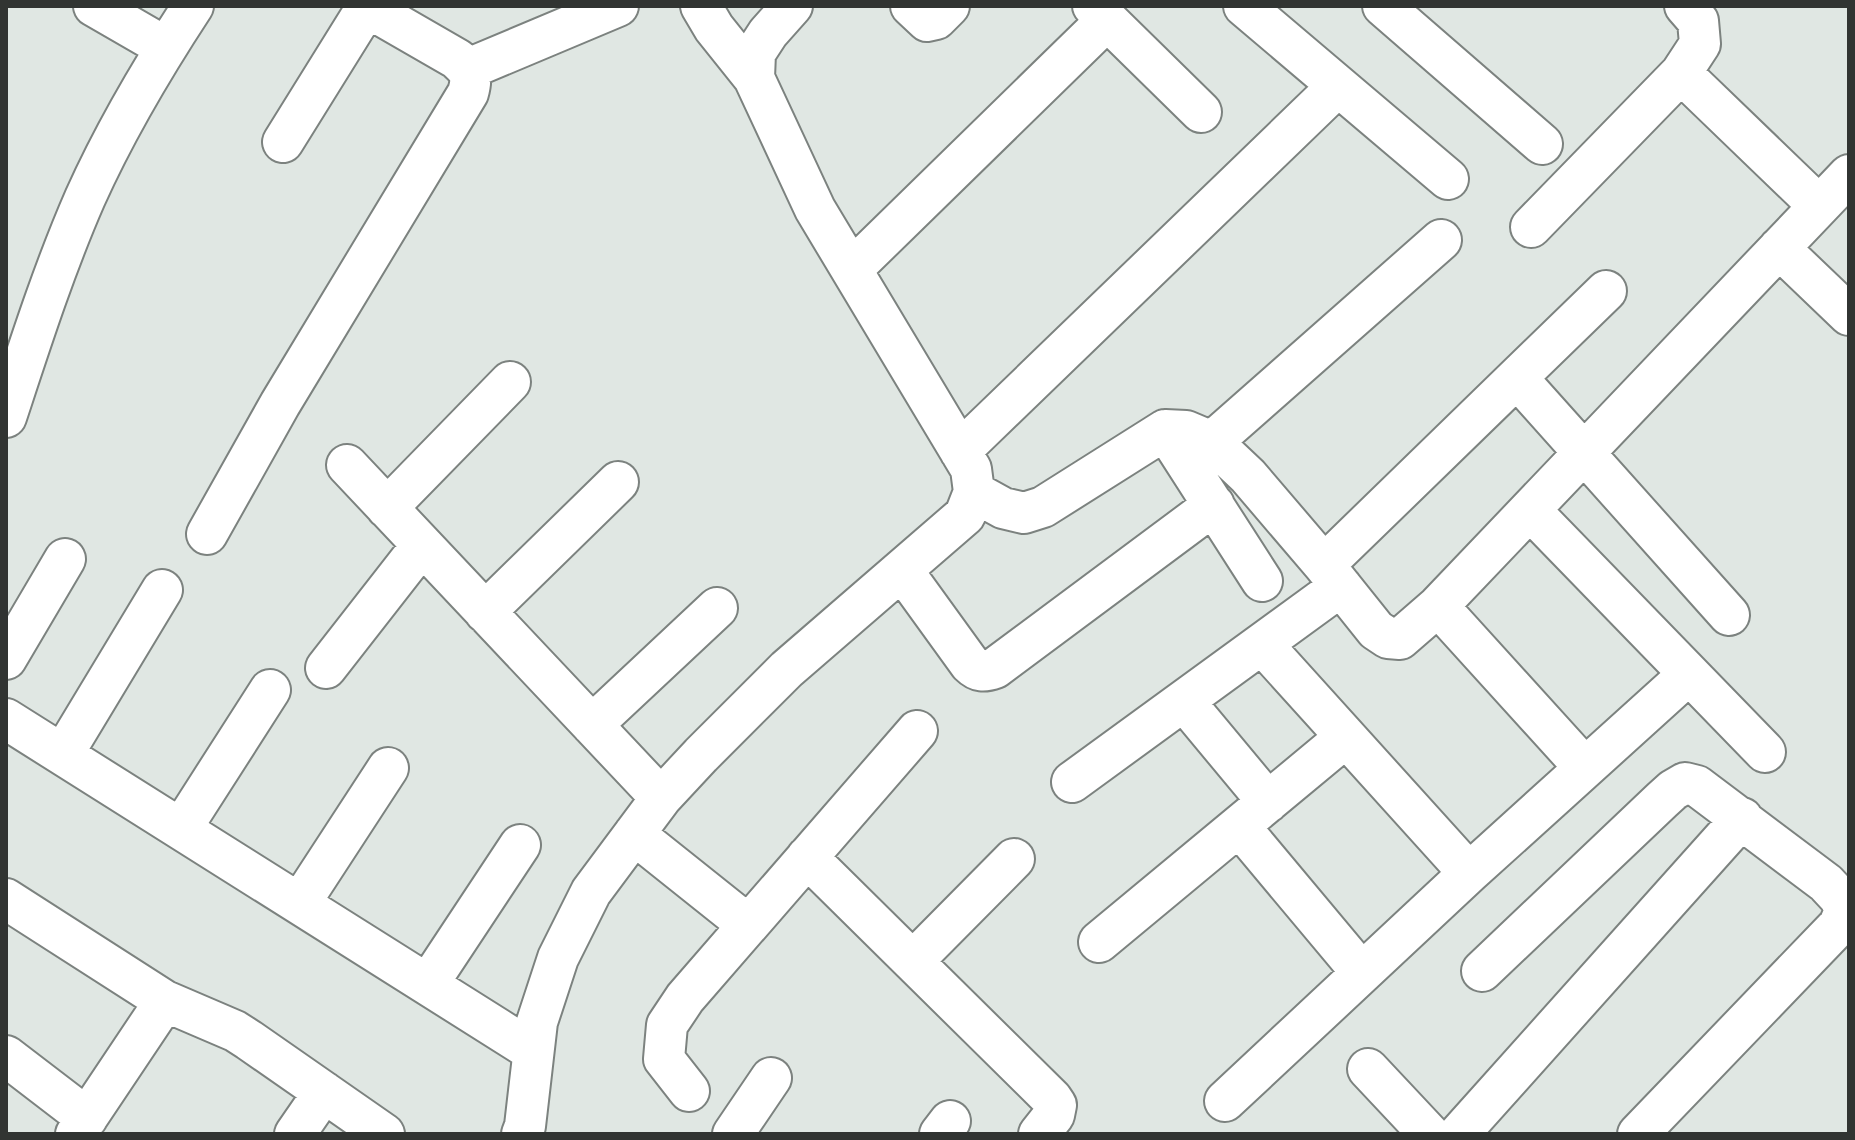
<svg xmlns="http://www.w3.org/2000/svg" width="1855" height="1140" viewBox="0 0 1855 1140" font-family="'PT Sans Narrow',sans-serif">
  <style>
    .lines { fill: none; stroke-linecap: round; stroke-linejoin: round }
    .minor-casing { stroke: #7c827f; stroke-width: 44 }
    .minor { stroke: #fff; stroke-width: 40 }
  </style>
  <rect width="100%" height="100%" fill="#e0e7e3"/>
  <g class="lines">
    <!-- minor casing -->
    <g class="minor-casing">
      <path id="minor" d="M94,6L165,47
        M701,6L714,28L754,78
        M911,6L927,21L936,19L949,6
        M1093,6L1201,112
        M1244,6L1448,179
        M1383,6L1542,144
        M468,69L618,6
        M1681,73L1819,206
        M283,142L367,7
        M1531,227L1681,73L1700,44L1698,21L1685,6
        M1779,248L1849,315
        M852,269L1107,20
        M1517,378L1729,615
        M6,417C30,344 54,269 85,198C115,131 153,67 193,6
        M1165,430L1262,581
        M1212,442L1441,240
        M960,451L1338,86
        M347,465L661,798
        M974,492L1003,508L1024,513L1043,507L1165,430L1186,431L1212,442L1248,476L1324,565L1376,630L1388,638L1400,639L1438,606L1849,175
        M387,508L510,382
        M1530,510L1765,752
        M207,534L280,404L468,93C473,76 470,71 457,59L365,6
        M1324,565L1606,291
        M902,570L970,664C978,672 984,672 995,668L1214,505
        M1438,606L1585,768
        M485,612L618,482
        M1262,644L1469,873
        M6,659L65,559
        M326,668L422,545
        M1184,701L1268,802
        M6,719L533,1051
        M592,725L717,608
        M63,754L162,590
        M1072,782L1341,586
        M1239,826L1362,973
        M181,829L270,690
        M634,834L748,925
        M807,857L1052,1099L1056,1105L1054,1115L1039,1134
        M6,899L165,1001L235,1031L249,1040L384,1134
        M300,903L388,768
        M1099,942L1346,737
        M913,961L1014,859
        M1482,971L1662,800L1673,790L1685,783L1697,786L1826,883L1840,898L1845,911L1839,925L1638,1134
        M428,984L520,845
        M6,1056L87,1118
        M1368,1069L1429,1134
        M689,1091L664,1059L667,1025L685,998L917,731
        M1225,1101L1469,873L1689,674
        M76,1134L165,1001
        M295,1134L324,1092
        M522,1134L525,1126L537,1022L558,958L591,892L661,798L701,755L787,669L965,515L974,492L971,469L815,209L754,78L755,53L768,33L792,6
        M733,1134L771,1078
        M940,1134L950,1121
        M1459,1134L1742,818"/>
    </g>
    <!-- minor -->
    <use href="#minor" class="minor"/>
  </g>
  <!-- border -->
  <rect width="1855" height="1140" fill="none" stroke="#313432" stroke-width="16"/>
</svg>
